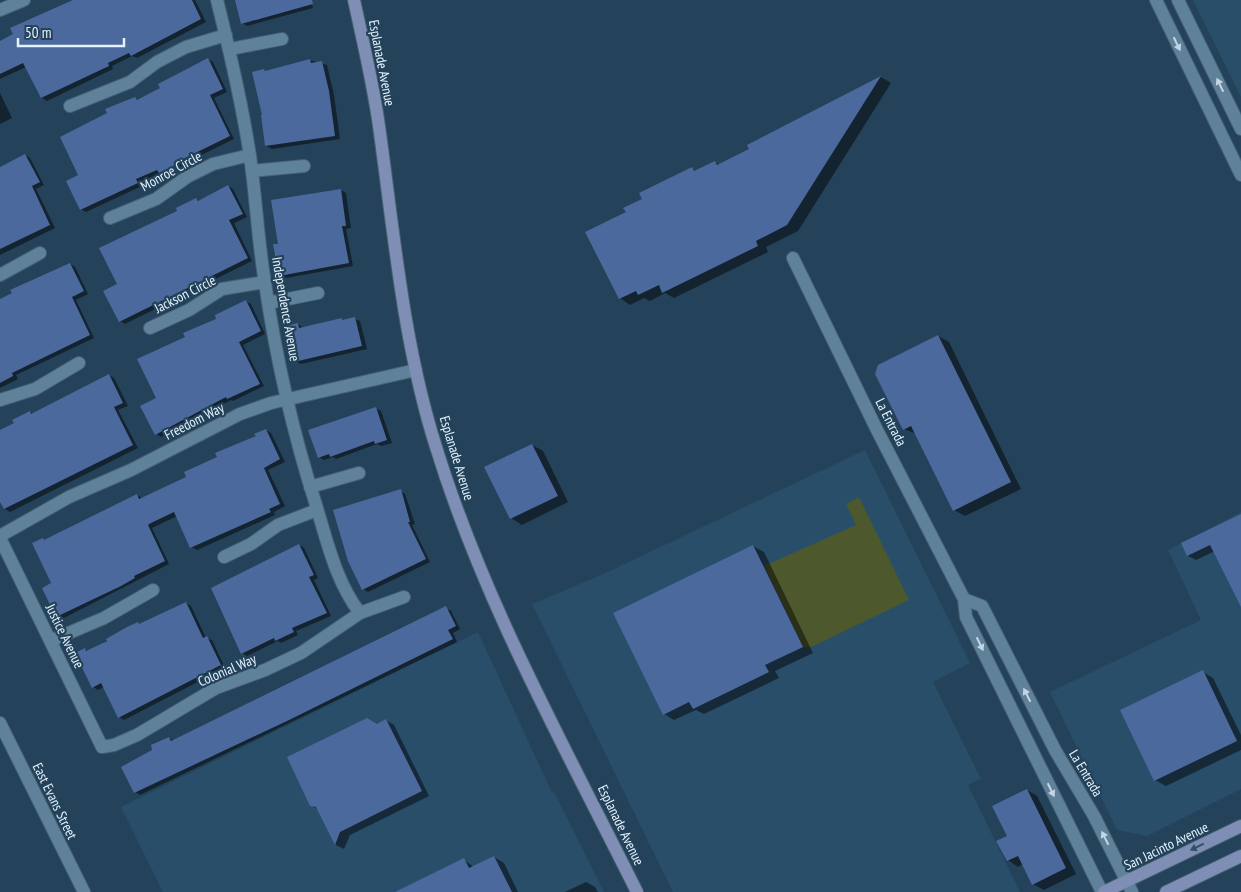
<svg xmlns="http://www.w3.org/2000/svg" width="1241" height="892" viewBox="0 0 1241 892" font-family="'PT Sans Narrow',sans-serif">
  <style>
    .built { fill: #284e69 }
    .green { fill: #4d592d }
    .shadow { fill: #0007 }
    .building { fill: #4c699e }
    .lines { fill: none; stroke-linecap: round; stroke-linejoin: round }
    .street-casing { stroke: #466174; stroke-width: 14 }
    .secondary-casing { stroke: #466174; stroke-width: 14 }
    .street { stroke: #60819a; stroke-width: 12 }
    .secondary { stroke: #7f8eb4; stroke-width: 12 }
    .oneway { fill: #c3d6e5 }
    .oneway2 { fill: #324e68 }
    .labels { text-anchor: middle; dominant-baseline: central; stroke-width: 4.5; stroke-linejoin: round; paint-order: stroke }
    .street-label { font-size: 14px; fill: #e4f2fe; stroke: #24435a }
  </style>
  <rect width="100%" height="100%" fill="#24435a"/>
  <!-- built -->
  <path class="built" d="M1193,0H1241V97Z
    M865,450L970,663L933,682L981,779L968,785L1020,892H673L532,604L599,576Z
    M1241,512V789L1147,836L1117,830L1050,692L1201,620L1168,550Z
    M478,632L552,793L487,825L554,792L604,892H163L121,807Z"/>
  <!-- green -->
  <path class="green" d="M859,497L909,600L811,647H803L764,566L856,525L846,504Z"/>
  <!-- shadow -->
  <path class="shadow" d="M77,0H195L206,22L137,58L132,56L112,66L113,69L47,101L42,98L26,67L0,79V42Z
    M236,0H311L313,8L247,26L242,23Z
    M208,59L213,62L227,92L214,98L234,139L181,165L182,167L165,175L160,173L140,182L142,186L86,212L81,209L80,175L135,98L138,100L161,89Z
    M309,60L327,65L334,95L340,139L272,149L266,146L264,70L267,72Z
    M881,77L891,83L798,231L766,247L768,252L674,298L665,293L650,301L644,298L630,305L620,298L627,213L644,200L692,169L696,171L715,162L720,165L751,150L749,145Z
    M0,93L12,118L0,124Z
    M25,155L30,158L44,185L36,189L55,228L0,255V167Z
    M228,186L233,189L247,217L234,223L252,261L125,324L120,321L118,285L179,211L196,199L200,201Z
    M341,190L346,193L351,228L346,229L353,266L286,278L280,275L279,245Z
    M70,264L75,267L88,294L76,300L94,338L16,375L18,379L0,388V300Z
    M246,301L251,304L265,334L243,345L264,386L233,401L231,400L161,437L156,434L157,399L187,338Z
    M342,319L345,321L355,319L360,321L367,349L301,364L296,361L298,324L304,328Z
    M938,336L949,342L1021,489L965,516L954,510L917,434L904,429Z
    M109,375L114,378L128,406L118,410L138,448L10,512L5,509L0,499V431L15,424L30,412L33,414Z
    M375,408L381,411L392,443L381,446L377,444L336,459L333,457L324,460L319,457Z
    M266,430L271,433L285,462L268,470L285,506L274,512L275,515L197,550L191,547L177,516L152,528L169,564L62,619L57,616L43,539L45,541L137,495L142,498L188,477Z
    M532,445L543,451L568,502L522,525L511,518Z
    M400,491L405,494L415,524L412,525L430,562L368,592L363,589Z
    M1241,515V601L1215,551L1196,560L1188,556L1183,544Z
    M299,545L304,548L318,578L314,580L331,616L296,631L298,635L281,643L278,641L247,656L242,653Z
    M753,546L764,552L813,653L775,671L779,678L704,714L696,710L674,720L664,714Z
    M186,603L191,606L206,638L212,640L225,668L124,720L119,717L104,687L98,690L93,687L85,649L88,651L138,623L140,625Z
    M446,608L451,611L460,629L453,633L457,642L140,795L135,792L154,750L169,738L175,741Z
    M1203,672L1213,678L1241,735V750L1166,786L1155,780Z
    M386,720L394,725L429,796L350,835L344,849L336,845L319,810L311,805L377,725Z
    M1027,790L1037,796L1076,874L1044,890L1033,884L1023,864L1018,867L1008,860L1009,836Z
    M494,857L504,863L518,892H401L464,860L474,867Z
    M586,882L595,887L598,892H565Z"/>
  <!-- building -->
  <path class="building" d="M73,0H192L201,19L131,56L129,53L108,63L109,66L41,98L23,63L0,74V41L13,34L10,28Z
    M235,0H312L313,4L241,24Z
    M208,58L223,89L210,95L230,136L177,162L178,164L159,173L157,170L136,179L138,183L80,210L66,181L78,175L60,137L107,113L105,109L135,97L137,100L160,88L158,84Z
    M310,59L311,63L322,61L329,91L335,136L265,146L261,115H262L252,72L264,69L265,71Z
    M881,76L787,225L756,241L758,246L662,293L659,285L638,295L636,291L619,299L585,232L626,212L623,208L642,199L639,193L692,167L694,171L715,161L717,165L749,149L747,145Z
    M25,154L40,182L32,186L50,225L0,249V167Z
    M228,185L243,214L229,220L248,258L119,322L103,291L117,284L99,248L177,211L176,208L196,198L198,201Z
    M341,189L346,226H342L349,263L279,276L273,244H278L271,200Z
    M70,263L84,291L72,297L90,335L12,373L13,376L0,383V299L12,293L10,290Z
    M246,300L261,331L239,342L260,384L227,399L226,397L155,435L140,406L156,398L137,359L185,337L183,333L216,319L215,315Z
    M355,317L362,346L294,362L286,326L298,323L299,328L342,318V320Z
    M938,335L1011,482L953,511L911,426L903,430L875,374L878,365Z
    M109,374L123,403L114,407L133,445L4,509L0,502V430L14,423L12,420L30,411L31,414Z
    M376,407L387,440L375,444L374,441L330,457L329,454L318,458L308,430Z
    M266,429L280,459L264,468L280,504L269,509L271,512L190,548L174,512L151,523L148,525L165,561L134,576L135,578L121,586L56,617L42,588L51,583L32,543L43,538L44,540L137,494L139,499L186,477L184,472L217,457L215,453L256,436L254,434Z
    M532,444L558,496L510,519L484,467Z
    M401,489L410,522H408L426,559L362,590L348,561L333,510Z
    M1241,514V607L1210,545L1187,556L1181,543Z
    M299,544L314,575L309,577L327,613L292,628L294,632L275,641L274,638L241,654L211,588Z
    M753,545L803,647L765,665L769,672L693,709L689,702L663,715L613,613Z
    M186,602L203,638L207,636L221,665L118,718L101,683L92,688L75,653L85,648L86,651L107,641L106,639L127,627L138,622L139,624Z
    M446,606L456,626L448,630L453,639L287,721L134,793L121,767L152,750L151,745L169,737L171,741Z
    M1203,670L1237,741L1154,781L1120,710Z
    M367,718L377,724L386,719L422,791L340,832L335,845L316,807L310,806L287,757Z
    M1027,789L1066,868L1032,885L1018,856L1007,861L996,841L1007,836L992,806Z
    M494,856L512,892H395L464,858L469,868Z"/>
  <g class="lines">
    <!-- street casing -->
    <g class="street-casing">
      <path id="street" d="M217,0C230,52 242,103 250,156C256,198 258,241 265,283C276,358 293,433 316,505C327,541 336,582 360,613
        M1156,0L1241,175
        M1178,0L1241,129
        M0,10L24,0
        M230,49L282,39
        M70,106L130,82L157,62L186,47L226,35
        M252,171L304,166
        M110,218L156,199L187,177L213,164L250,155
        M793,258L877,430L964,599L966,617L1102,892
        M0,275L40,253
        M268,303L318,293
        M150,328L189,310L222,289L265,282
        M0,400L35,389L79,363
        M310,487L359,473
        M0,536L69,497L131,470L240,414L271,403L416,370
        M0,538L102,747L114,745L137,735L216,688L265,670L301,653L360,613L404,597
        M224,557L251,544L278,525L317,510
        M964,599L982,606L1055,750L1094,816L1132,892
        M50,641L104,618L153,590
        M0,723L84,892"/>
    </g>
    <!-- secondary casing -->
    <g class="secondary-casing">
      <path id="secondary" d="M354,0C363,42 373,83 379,126C394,233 403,343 436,447C484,603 565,747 637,892
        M1104,892L1241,826
        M1166,892L1241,856"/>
    </g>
    <!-- street -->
    <use href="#street" class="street"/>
    <!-- secondary -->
    <use href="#secondary" class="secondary"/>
  </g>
  <!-- one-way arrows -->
  <defs><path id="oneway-solid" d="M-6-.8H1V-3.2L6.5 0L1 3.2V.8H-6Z" transform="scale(1.25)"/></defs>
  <g class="oneway">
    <use href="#oneway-solid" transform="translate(1177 44) rotate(64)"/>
    <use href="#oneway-solid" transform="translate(1220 85) rotate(-116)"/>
    <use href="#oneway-solid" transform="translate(980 644) rotate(64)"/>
    <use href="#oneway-solid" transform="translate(1027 695) rotate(-117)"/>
    <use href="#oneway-solid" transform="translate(1051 790) rotate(64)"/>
    <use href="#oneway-solid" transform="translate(1105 838) rotate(-117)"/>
  </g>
  <use class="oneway2" href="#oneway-solid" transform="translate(1197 847) rotate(154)"/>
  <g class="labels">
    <!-- street labels -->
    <g class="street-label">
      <text transform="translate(382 63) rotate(79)">Esplanade Avenue</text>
      <text transform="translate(171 171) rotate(-29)">Monroe Circle</text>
      <text transform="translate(185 294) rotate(-27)">Jackson Circle</text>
      <text transform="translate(286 309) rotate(80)">Independence Avenue</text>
      <text transform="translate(194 421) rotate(-27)">Freedom Way</text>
      <text transform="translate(891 422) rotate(63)">La Entrada</text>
      <text transform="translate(457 458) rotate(73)">Esplanade Avenue</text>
      <text transform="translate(65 636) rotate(64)">Justice Avenue</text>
      <text transform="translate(227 670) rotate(-23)">Colonial Way</text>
      <text transform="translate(1086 773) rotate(59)">La Entrada</text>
      <text transform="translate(55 801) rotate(64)">East Evans Street</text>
      <text transform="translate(621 825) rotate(64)">Esplanade Avenue</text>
      <text transform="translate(1166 846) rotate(-26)">San Jacinto Avenue</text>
    </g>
  </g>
  <!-- scale -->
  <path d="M18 38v8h106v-8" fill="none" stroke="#e4f2fe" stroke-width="2.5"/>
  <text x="25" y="38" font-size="15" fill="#e4f2fe" stroke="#24435a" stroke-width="4" paint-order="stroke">50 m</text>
</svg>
